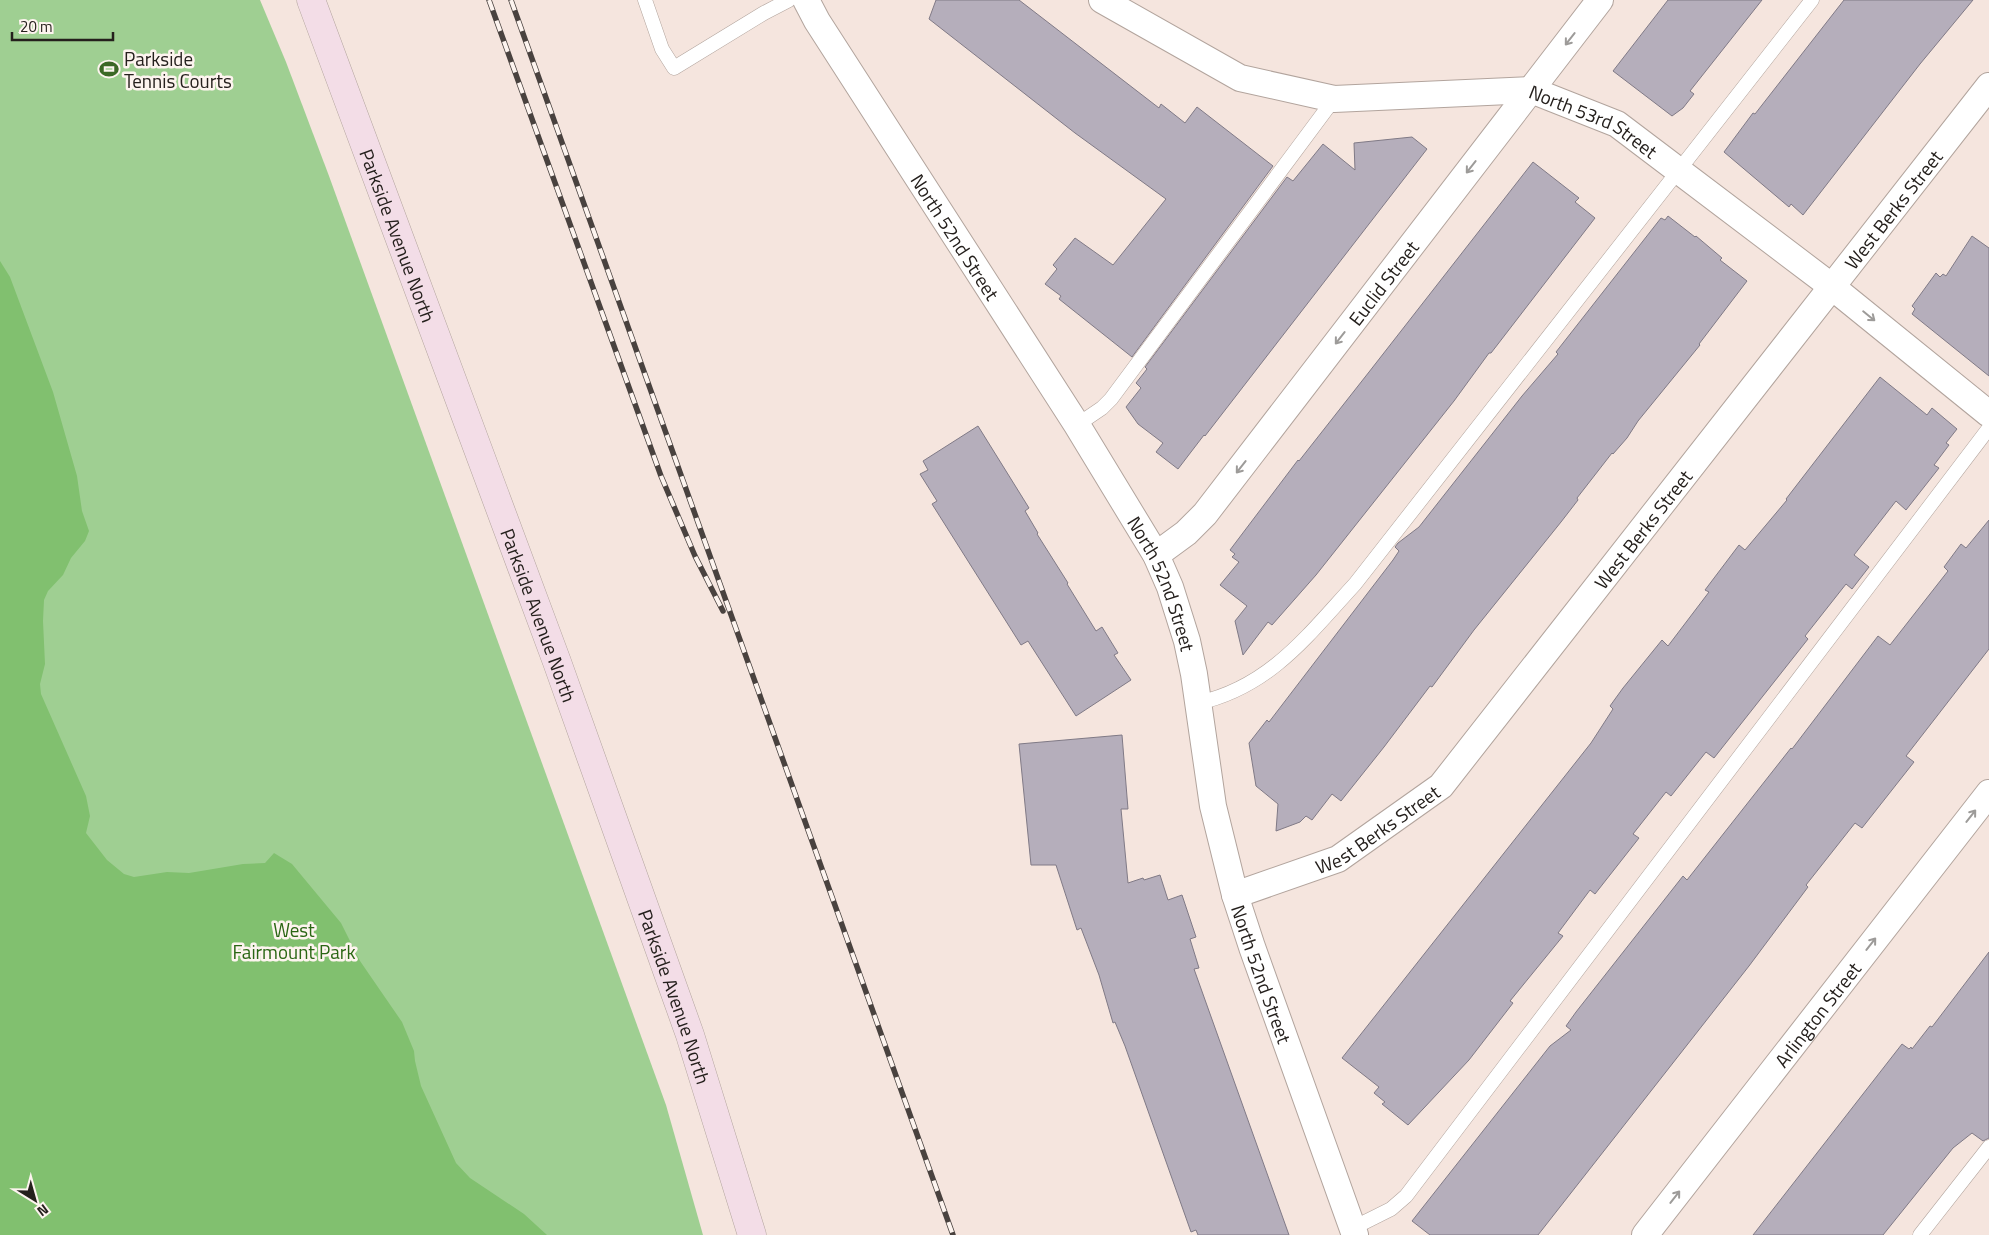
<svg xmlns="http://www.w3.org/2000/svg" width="1989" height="1235" viewBox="0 0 1989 1235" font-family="'Titillium Web',sans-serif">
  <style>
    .green { fill: #9fcf92 }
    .forest { fill: #81c06f }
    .building { fill: #b5aebb; stroke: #807a86 }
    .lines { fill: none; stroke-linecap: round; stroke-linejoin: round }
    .lane-casing { stroke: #b2a49d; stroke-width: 15 }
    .street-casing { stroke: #b2a49d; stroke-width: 28 }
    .secondary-casing { stroke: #b2a49d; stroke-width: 29 }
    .lane { stroke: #fff; stroke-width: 14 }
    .street { stroke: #fff; stroke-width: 26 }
    .secondary { stroke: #f3dde7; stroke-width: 28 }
    .rail-casing { stroke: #49423f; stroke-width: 5.5 }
    .rail { stroke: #fdf4ef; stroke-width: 4; stroke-dasharray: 11; stroke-linecap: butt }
    .oneway { stroke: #9d9b99 }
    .labels { text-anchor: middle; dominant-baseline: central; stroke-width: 5; stroke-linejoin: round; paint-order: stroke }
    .poi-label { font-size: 19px; fill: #25201d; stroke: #fdf4ef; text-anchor: start }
    .street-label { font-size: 19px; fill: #25201d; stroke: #fdf4ef }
    .park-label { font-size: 19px; fill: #2a6614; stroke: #fdf4ef }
  </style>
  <rect width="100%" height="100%" fill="#f5e5de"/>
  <!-- green -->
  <path class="green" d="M0,0H260L286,62L329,176L666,1105L703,1235H0Z"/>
  <!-- forest -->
  <path class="forest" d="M0,261L10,277L53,392L77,476L82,511L89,531L85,541L71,558L63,575L48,591L44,600L43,621L45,664L40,684L41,694L86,796L90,816L86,833L107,860L124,874L134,877L167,872L189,873L243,864L265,863L274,853L292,864L341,923L360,961L402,1022L414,1051L415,1061L421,1086L456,1163L470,1178L524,1214L547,1235H0Z"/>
  <!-- building -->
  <path class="building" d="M936,0H1019L1159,108L1161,104L1185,123L1197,107L1273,166L1132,357L1059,299L1061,296L1045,284L1057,269L1053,265L1075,238L1113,265L1166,199L1075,133L929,19Z
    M1668,0H1762L1690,91L1694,94L1683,108L1672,116L1613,71Z
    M1844,0H1973L1920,64L1803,215L1791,204L1789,207L1724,152L1753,113L1755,114Z
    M1412,137L1427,149L1205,436L1204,435L1178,469L1156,452L1163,443L1138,424L1126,407L1141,388L1136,383L1147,369L1145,367L1287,177L1293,181L1323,144L1355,170L1354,143Z
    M1533,162L1579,198L1575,202L1595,218L1498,344L1491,353H1489L1454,401L1316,575L1272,625L1268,622L1243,655L1235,621L1247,606L1220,585L1239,562L1232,557L1235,554L1230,550L1298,460L1299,461L1369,372Z
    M1668,216L1695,237L1696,236L1722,258L1720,260L1747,281L1699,344L1700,345L1638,421L1627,438L1613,454L1612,453L1577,498L1578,500L1561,522L1474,630L1432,687L1430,686L1384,747L1341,801L1332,794L1312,820L1306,816L1300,822L1276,831L1278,804L1256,786L1249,743L1267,720L1269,722L1393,560L1399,551L1395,547L1398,543L1419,527L1522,396L1558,354L1556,352L1661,218L1665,220Z
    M1972,236L1989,248V376L1912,314L1915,309L1912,306L1936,273L1940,277L1943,274L1946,276Z
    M1880,377L1927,415L1932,408L1957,429L1946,443L1949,445L1934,465L1939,468L1906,510L1896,501L1854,555L1869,567L1852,589L1846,584L1805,636L1808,639L1714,758L1706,752L1671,796L1666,792L1633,834L1639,838L1595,894L1590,890L1558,933L1563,936L1510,1001L1513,1003L1469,1060L1408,1125L1382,1104L1385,1102L1374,1093L1379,1087L1342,1058L1591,743L1613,709L1610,706L1623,688L1662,640L1668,646L1709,592L1705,590L1739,545L1745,550L1787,500L1786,499Z
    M978,426L1029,508L1025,511L1038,533L1037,534L1068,583L1067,584L1096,631L1102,627L1118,653L1114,655L1131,680L1076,716L1028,641L1021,645L932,504L937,501L920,474L928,470L923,461Z
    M1989,520V649L1906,756L1914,762L1862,828L1855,823L1806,885L1808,887L1749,966L1538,1235H1430L1412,1221L1550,1046L1571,1030L1566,1026L1576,1012L1683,876L1687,880L1791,748L1792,749L1878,636L1890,645L1948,571L1944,567L1961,544L1966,548Z
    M1122,735L1128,809H1121L1128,883L1143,878L1144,880L1160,875L1168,900L1182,895L1196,937L1190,939L1199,968L1194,969L1289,1235H1198L1196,1230L1191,1232L1125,1046L1115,1022L1113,1023L1099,975L1081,928L1077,930L1056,865H1031L1019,744Z
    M1989,952V1138L1983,1141L1972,1133L1953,1148L1883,1235H1753L1902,1044L1909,1049L1911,1047L1912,1049L1930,1026L1932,1027Z"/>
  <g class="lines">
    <!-- lane casing -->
    <g class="lane-casing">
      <path id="lane" d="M645,0L662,49L674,68L764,13L789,0
        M1077,425L1102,408L1111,399L1334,99
        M1198,703C1270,687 1308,635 1355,584L1812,0
        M1353,1228L1391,1209L1406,1196L1989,428
        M1920,1235L1989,1147"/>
    </g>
    <!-- street casing -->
    <g class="street-casing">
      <g id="street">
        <path id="s1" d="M806,0L817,21L1077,425L1156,555L1170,587L1187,641L1194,674L1213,806L1235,895L1252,947L1355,1235"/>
        <path id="s2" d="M1102,0L1240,78L1334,99L1531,90L1617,124L1831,286L1989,414"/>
        <path id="s3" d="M1156,555L1186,533L1205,514L1600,0"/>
        <path id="s4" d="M1235,895L1338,859L1441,786L1989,86"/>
        <path id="s5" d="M1645,1235L1989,793"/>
      </g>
    </g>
    <!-- secondary casing -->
    <g class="secondary-casing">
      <g id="secondary">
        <path id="s6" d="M311,0L557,662L690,1035L752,1235"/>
      </g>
    </g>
    <!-- lane -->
    <use href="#lane" class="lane"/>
    <!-- street -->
    <use href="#street" class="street"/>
    <!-- secondary -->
    <use href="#secondary" class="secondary"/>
    <!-- rail casing -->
    <g class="rail-casing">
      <path id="rail" d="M489,0L661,476L695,556L723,611
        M511,0L953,1235"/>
    </g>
    <!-- rail -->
    <use href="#rail" class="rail"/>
  </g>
  <!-- one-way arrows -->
  <defs><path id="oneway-shaft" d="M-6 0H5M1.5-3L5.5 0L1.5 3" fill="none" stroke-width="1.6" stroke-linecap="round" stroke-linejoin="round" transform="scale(1.25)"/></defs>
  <g class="oneway">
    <use href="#oneway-shaft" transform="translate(1570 39) rotate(128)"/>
    <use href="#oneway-shaft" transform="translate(1471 167) rotate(128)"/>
    <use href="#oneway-shaft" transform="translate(1869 316) rotate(39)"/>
    <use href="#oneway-shaft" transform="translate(1340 338) rotate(128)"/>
    <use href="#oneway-shaft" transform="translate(1241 467) rotate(128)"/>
    <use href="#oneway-shaft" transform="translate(1971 816) rotate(-52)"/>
    <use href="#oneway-shaft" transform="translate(1871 944) rotate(-52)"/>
    <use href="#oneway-shaft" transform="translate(1675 1197) rotate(-52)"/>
  </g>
  <!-- icons -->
  <defs>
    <g id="stadium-bare" transform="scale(1.5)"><path d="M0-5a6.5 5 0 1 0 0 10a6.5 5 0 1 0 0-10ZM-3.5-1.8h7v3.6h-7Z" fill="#3b6826" stroke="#fdf4ef" stroke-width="2.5" paint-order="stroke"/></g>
  </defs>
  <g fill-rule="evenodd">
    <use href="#stadium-bare" x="109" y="69"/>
  </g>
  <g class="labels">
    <!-- poi labels -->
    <g class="poi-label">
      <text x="124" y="58">Parkside<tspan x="124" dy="22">Tennis Courts</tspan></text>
    </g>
    <!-- street labels -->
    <g class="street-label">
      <text stroke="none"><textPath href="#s2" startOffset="522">North 53rd Street</textPath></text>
      <text stroke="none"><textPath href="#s4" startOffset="968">West Berks Street</textPath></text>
      <text stroke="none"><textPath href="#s6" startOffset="251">Parkside Avenue North</textPath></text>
      <text stroke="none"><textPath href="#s1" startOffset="280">North 52nd Street</textPath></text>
      <text stroke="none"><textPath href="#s3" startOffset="356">Euclid Street</textPath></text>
      <text stroke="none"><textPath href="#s4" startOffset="562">West Berks Street</textPath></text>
      <text stroke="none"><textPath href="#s1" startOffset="685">North 52nd Street</textPath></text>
      <text stroke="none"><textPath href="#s6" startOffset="656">Parkside Avenue North</textPath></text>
      <text stroke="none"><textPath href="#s4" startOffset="158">West Berks Street</textPath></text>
      <text stroke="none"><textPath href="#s1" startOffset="1090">North 52nd Street</textPath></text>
      <text stroke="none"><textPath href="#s6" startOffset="1061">Parkside Avenue North</textPath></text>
      <text stroke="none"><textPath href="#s5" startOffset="280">Arlington Street</textPath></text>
    </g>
    <!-- park labels -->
    <g class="park-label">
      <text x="294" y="929">West<tspan x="294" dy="22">Fairmount Park</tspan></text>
    </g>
  </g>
  <!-- north arrow -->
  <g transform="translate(35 1200) rotate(143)" stroke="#fdf4ef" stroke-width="4" paint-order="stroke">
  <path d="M0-4L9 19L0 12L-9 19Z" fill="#25201d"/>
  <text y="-8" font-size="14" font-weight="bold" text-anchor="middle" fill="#25201d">N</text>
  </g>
  <!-- scale -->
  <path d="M12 32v8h101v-8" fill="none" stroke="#25201d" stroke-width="2.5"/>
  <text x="20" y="32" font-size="15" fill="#25201d" stroke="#fdf4ef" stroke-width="4" paint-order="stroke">20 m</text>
</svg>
